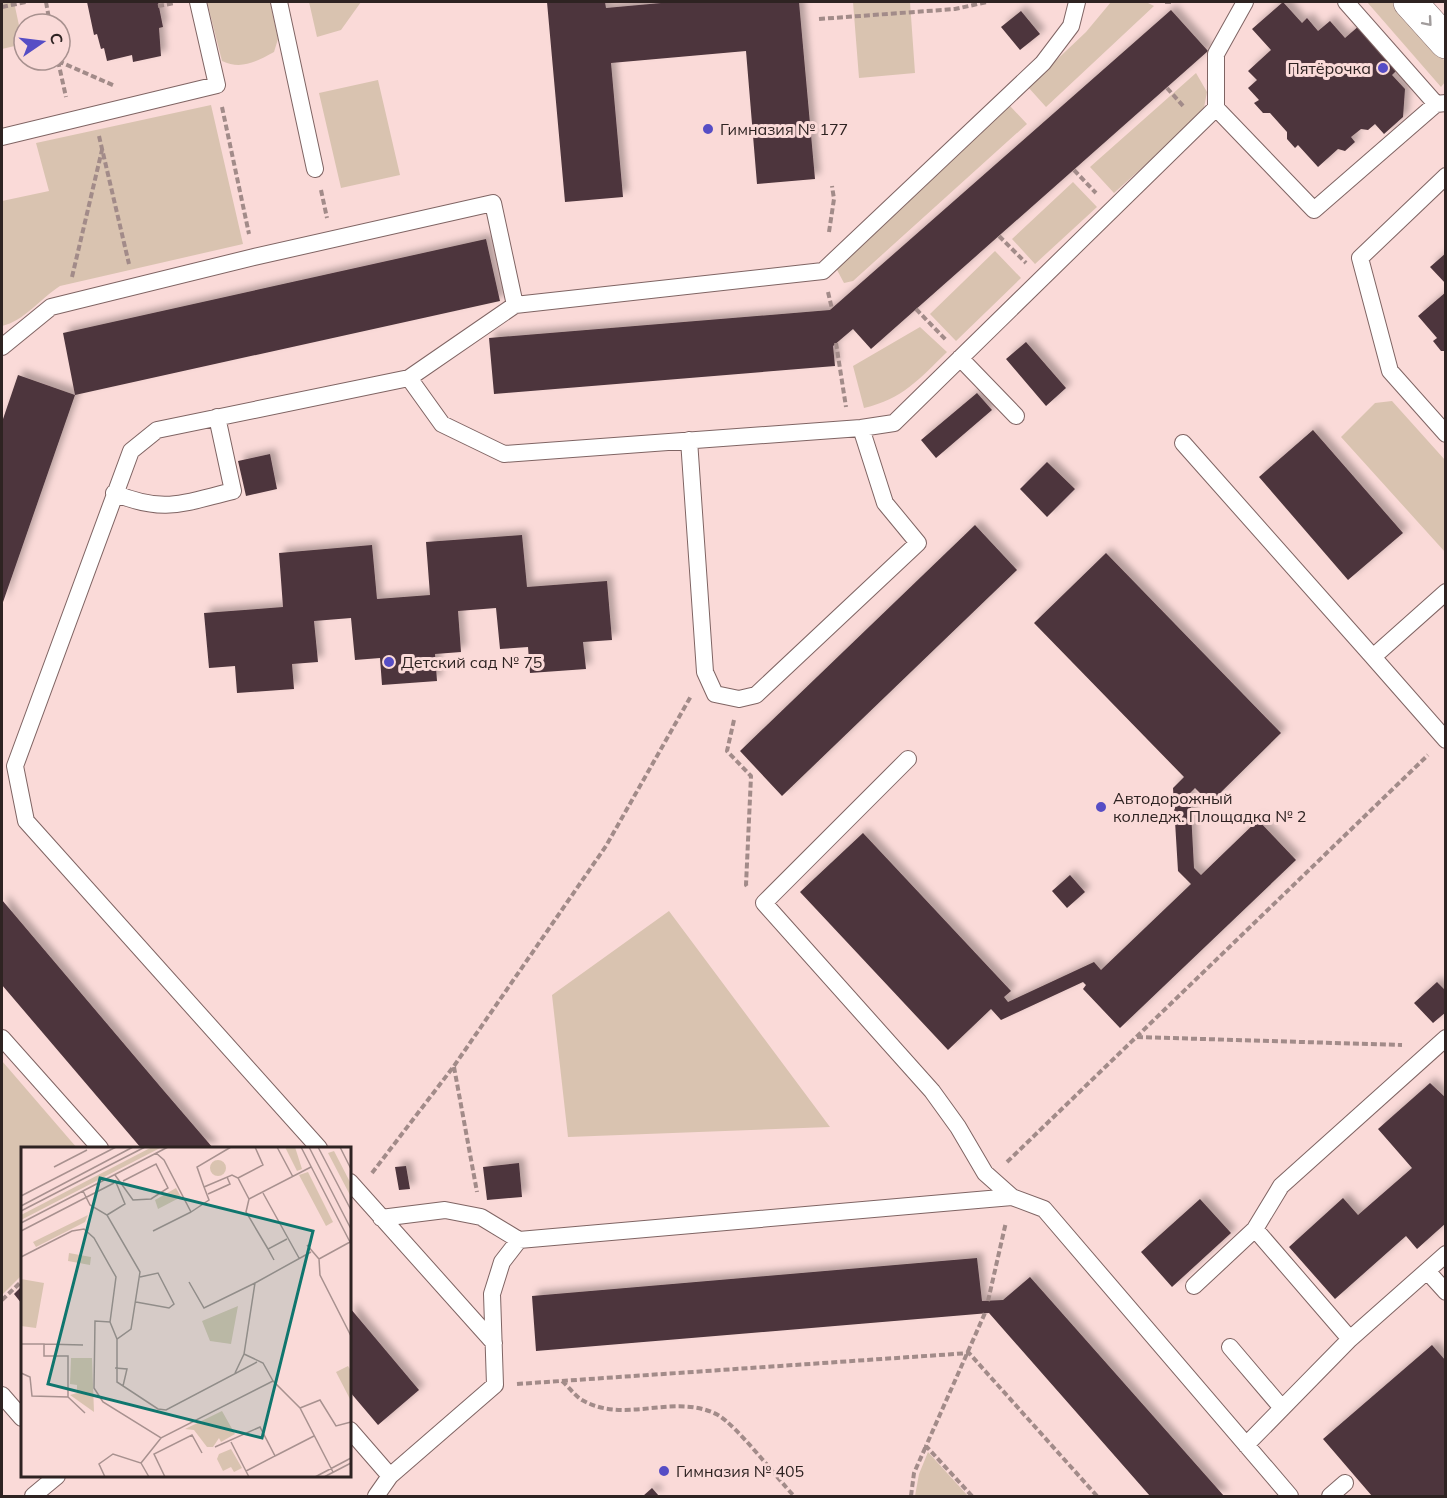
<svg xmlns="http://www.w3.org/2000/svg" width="1447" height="1498" viewBox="0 0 1447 1498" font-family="Mulish,sans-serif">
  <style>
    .green { fill: #d9c3b0 }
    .building { fill: #4d353c; filter: url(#shadow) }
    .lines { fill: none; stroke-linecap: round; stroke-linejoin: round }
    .service-casing { stroke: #7f6463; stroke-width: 18 }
    .minor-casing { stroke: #7f6463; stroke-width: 34 }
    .path { stroke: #a28b89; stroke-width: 4; stroke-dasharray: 6 3; stroke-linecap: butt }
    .service { stroke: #fff; stroke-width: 16 }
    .minor { stroke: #fff; stroke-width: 33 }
    .oneway { stroke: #a19c9c }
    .poi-dot { fill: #564dc5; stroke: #fadad8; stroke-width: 2 }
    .labels { text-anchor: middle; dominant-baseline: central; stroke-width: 6; stroke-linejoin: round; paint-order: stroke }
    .poi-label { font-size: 16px; fill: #2e2322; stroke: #fadad8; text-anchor: start }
    .inset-road { fill: none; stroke: #a8918f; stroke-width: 1.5 }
    .view { fill: #0f766e; fill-opacity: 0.15; stroke: #0f766e; stroke-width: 3 }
    .inset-edge { fill: none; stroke: #2e2322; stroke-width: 3 }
  </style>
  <defs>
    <filter id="shadow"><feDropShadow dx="5.5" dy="-5.5" stdDeviation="3" flood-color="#0004"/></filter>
  </defs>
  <rect width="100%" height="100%" fill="#fadad8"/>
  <!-- green -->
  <path class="green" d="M2,2H14L23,44L2,49Z
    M207,2H270L278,39L274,52C256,62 241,70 222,61Z
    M309,2H361L341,30L317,37Z
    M853,2H910L915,73L859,78Z
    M1111,2H1146L1154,6L1046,107L1028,87L1086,32Z
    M1367,2H1393L1445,61V82L1441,87Z
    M1196,73L1207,92L1203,113L1114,193L1090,167Z
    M378,80L400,175L341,188L319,93Z
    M211,105L243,244L60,286C40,299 24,321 2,326V201L49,191L36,143Z
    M1010,106L1027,124L853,281L844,283L836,268L1002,109Z
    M1073,182L1097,207L1035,264L1012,239Z
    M995,251L1021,278L956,341L930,314Z
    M920,327L947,352C919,379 903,399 864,408L853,366Z
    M1392,401L1445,460V552L1341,437L1375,403Z
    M669,911L830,1127L568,1137L552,995Z
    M2,1061L77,1148H22V1275L2,1295Z
    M928,1452L968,1496H915L919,1474Z"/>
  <!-- building -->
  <path class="building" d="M87,2H158L163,27L159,28L161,56L133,62L132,55L107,61L104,48L101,49L97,34L94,35Z
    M547,2H605L606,8L672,2H799L815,179L757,184L746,51L611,63L623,197L565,202Z
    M1283,2L1302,23L1307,18L1318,31L1330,21L1345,38L1360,25L1399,68L1392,75L1405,89L1403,117L1384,134L1375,124L1368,130L1361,129L1351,137L1355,142L1345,151L1338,149L1318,167L1298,145L1295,148L1287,139V132L1270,113H1263L1254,103L1259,100L1248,88L1257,80L1248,71L1271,50L1252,29Z
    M1171,10L1208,51L871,349L853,329L833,346L835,366L494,394L489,338L830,310Z
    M1021,11L1040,34L1020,50L1001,27Z
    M486,239L500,301L75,395L63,333Z
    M1446,253V284L1430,267Z
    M1446,292V351H1441L1433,341L1437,338L1418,316Z
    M1026,342L1066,388L1046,406L1006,359Z
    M18,375L75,395L2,605V422Z
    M977,393L992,410L936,458L921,440Z
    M1313,430L1403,533L1348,580L1259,477Z
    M270,454L277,489L246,496L238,461Z
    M1047,462L1075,489L1047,517L1020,489Z
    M975,525L1017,570L782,796L740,751Z
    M522,535L527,587L607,581L612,640L583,642L586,669L530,673L528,647L500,649L496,608L458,611L461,652L435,654L437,681L382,685L380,658L355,660L351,618L314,621L318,662L292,664L294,689L237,693L235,666L209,668L204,613L283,607L279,553L372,545L377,599L430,595L426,542Z
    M1106,553L1281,733L1210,803L1195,788L1190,793L1194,868L1201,875L1258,820L1296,860L1120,1028L1083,989L1086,985L1083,982L1001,1020L991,1009L948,1050L800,892L863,833L1011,991L1004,997L1008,1002L1094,962L1101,970L1191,884L1178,871L1173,788L1184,777L1034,623Z
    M1070,875L1085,892L1067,908L1052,891Z
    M2,900L164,1091L213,1148H141L2,985Z
    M1437,982L1446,991V1012L1433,1023L1414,1003Z
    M1430,1083L1446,1098V1223L1417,1249L1406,1236L1335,1299L1289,1247L1343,1198L1358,1215L1412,1168L1378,1129Z
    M519,1163L522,1197L487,1200L483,1167Z
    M406,1166L410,1189L399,1190L395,1167Z
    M1200,1199L1231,1233L1172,1287L1141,1252Z
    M977,1258L982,1301L1003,1300L1030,1277L1224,1496H1150L989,1313L536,1351L532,1296Z
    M22,1286V1304L14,1294Z
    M350,1308L419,1390L378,1425L350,1392Z
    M1432,1345L1446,1361V1496H1372L1323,1439Z
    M652,1488L659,1496H643Z"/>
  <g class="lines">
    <!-- service casing -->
    <g class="service-casing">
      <path id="service" d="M279,2L315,169
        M1245,2L1216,54V108L1314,210L1436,104L1446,103
        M1346,2L1436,104
        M2,137L217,85L198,2
        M1446,176L1360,258L1390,371L1446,434
        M515,305L409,378L442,424L504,454L861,428L894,423L1216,108
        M2,347L51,307L254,257L493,203L515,305L823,271L1043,63L1071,26L1077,2
        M960,358L1016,416
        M689,440L705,672L715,694L739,699L756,695L918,543L885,503L861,428
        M1183,443L1373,657
        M114,493C165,514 183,503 233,491L217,417
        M1446,592L1373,657L1446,740
        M908,759L764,903L932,1091L958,1127L985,1173L1012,1197
        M2,1038L100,1148
        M319,1148L26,821L15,766L131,451L157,430L409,378
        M350,1182L494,1343
        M381,1218L445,1210L481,1217L519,1240L1012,1197L1044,1209L1290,1496
        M1255,1229L1281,1186L1446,1038
        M1427,1271L1446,1292
        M1194,1286L1255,1229L1350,1339
        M1230,1347L1282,1408
        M2,1395L22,1418
        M350,1430L390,1476L376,1496
        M1246,1445L1350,1339L1446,1254
        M390,1476L495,1385L492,1294L502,1262L519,1240
        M33,1496L57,1476
        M1330,1496L1345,1483"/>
    </g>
    <!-- minor casing -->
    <g class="minor-casing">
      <path id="minor" d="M1410,2L1446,42"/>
    </g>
    <!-- path -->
    <path class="path" d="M46,2L50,24
      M1165,2H1173
      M158,6L175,3
      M2,7L26,2
      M819,19L955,9L987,2
      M58,61L115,86
      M58,61L66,97
      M1167,88L1184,107
      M222,107L249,234
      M99,136L129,264
      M1074,170L1096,193
      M321,190L327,218
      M829,232L834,199L832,186
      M999,236L1026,263
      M72,277L102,150
      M828,292L832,309
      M916,309L947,341
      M836,343L846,407
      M734,720L727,751L751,776L746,885L748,888
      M1137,1037L1402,1045
      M454,1067L477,1192
      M1007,1162L1428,755
      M372,1173L454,1066L606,846L691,696
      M2,1300L22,1281
      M988,1301L1006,1222
      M562,1381C569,1387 575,1396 582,1400C625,1425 675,1392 718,1415C737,1426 777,1478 794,1496
      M517,1384L969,1353L1097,1496
      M911,1496L914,1473L926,1446
      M972,1496L926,1446L985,1313"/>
    <!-- service -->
    <use href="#service" class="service"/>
    <!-- minor -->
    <use href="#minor" class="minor"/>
  </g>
  <!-- one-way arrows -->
  <defs><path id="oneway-chevron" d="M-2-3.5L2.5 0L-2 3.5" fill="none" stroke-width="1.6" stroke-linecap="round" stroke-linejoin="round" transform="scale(1.5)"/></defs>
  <use class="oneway" href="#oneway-chevron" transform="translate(1428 22) rotate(49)"/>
  <!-- markers -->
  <g class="poi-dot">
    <circle cx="1383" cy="68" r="6"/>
    <circle cx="708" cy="129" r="6"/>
    <circle cx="389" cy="662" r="6"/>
    <circle cx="1101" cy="807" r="6"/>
    <circle cx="664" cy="1471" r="6"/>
  </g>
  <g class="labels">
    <!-- poi labels -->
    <g class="poi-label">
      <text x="1371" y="68" text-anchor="end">Пятёрочка</text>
      <text x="720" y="129">Гимназия № 177</text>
      <text x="401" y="662">Детский сад № 75</text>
      <text x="1113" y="798">Автодорожный<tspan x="1113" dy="18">колледж. Площадка № 2</tspan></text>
      <text x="676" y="1471">Гимназия № 405</text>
    </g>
  </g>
  <!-- overview -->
  <g transform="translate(21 1147)">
    <rect width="330" height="330" fill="#fadad8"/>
    <path d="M131,0H141L0,73V68ZM264,0H274L281,22L276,24ZM313,4L330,37V50L307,6ZM189 21a8 8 0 1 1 16 0a8 8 0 1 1-16 0ZM287,25L312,75L305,79L278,28ZM155,41L160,50L137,62L134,53ZM67,68L64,75L15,100L12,95ZM48,106L70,110L69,118L47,114ZM0,132L23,136L15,181L0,179ZM217,159L210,197L189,194L181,174ZM50,211H71L73,265L49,248L56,246V238L49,237ZM327,219L330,224V254L315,225ZM201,264L214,287L200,295L198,291L192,300H186L173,283L164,282ZM210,302L221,321L213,325L210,320L202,324L196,312L198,307Z" fill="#d9c3b0"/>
    <path class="inset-road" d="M256,0L272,30M280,0L330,97M288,0L330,82M297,0L330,63M319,0L330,22M135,6L143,13L170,65L188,53L183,40L211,28L217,31L228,52L290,20M33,20L66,3M94,28L112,53L130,52L147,41L135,17L102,34M217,31L242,18L234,0M183,40L176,20L210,0M62,44L69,58L86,68L119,125L110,182L96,192L89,175M242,46L278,111M187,47L209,37L206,30M0,49L95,0M228,52L225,65L247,102M0,59L112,0M0,64L124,0M86,68L104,57L94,33M0,76L147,0M0,84L93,36M132,84L170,65M286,98L298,112L329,95M0,110L51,84L63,82L73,91L95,130L89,175L74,174L73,241L82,255L140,291L252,234L279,261L312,325M298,112L299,128L330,189M253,113L247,102L266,92M168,135L183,161L234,136M115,155L148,161L153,157L137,126L119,130M96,192V235L137,262L145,263L236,215M0,197H23V209H47V250L64,266M23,197L62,198M223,207L242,216L252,234M94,221L106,222L102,239M0,226L9,230L11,249L47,250M214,226L223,207L234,136L290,105M279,261L299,253L315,279L330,275M210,295L228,330M194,300L239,280L254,309L225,324M254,309L293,289M120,316L140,291M84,330L78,317L92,307L120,316L128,330M144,330L133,307L171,288L181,306M294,330L330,311M303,330L330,316"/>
    <path class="view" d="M79,31L292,84L241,291L27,237Z"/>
    <rect width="330" height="330" class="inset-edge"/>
  </g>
  <!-- border -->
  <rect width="1447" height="1498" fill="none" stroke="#2e2322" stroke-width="6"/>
  <!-- north arrow -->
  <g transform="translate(42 42) rotate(76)"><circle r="28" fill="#fadad8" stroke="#a8918f" stroke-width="1.5"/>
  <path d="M0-4.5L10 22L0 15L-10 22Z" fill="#564dc5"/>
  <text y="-9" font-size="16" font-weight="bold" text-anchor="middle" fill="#2e2322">С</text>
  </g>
</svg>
